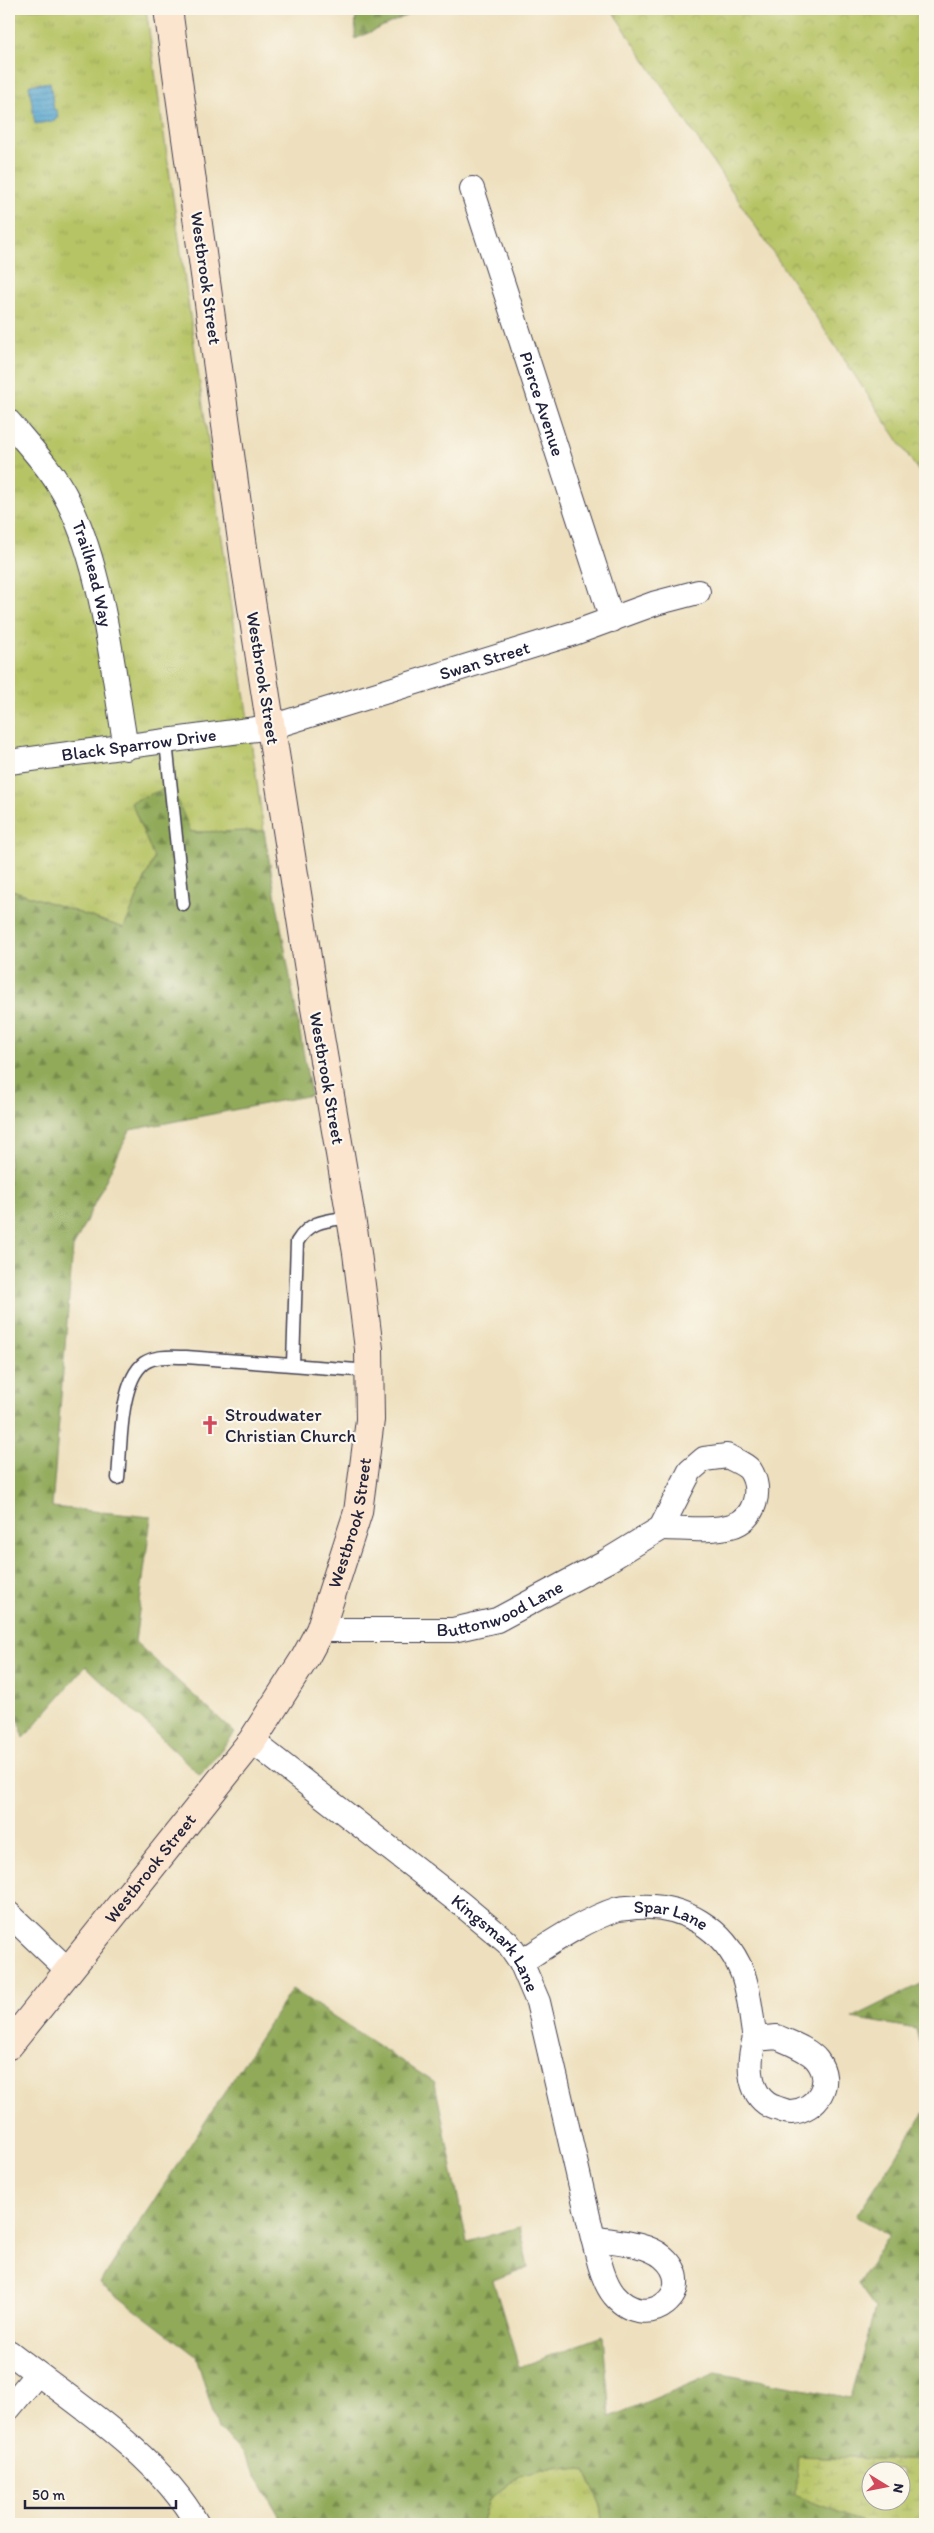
<svg xmlns="http://www.w3.org/2000/svg" width="934" height="2533" viewBox="0 0 934 2533" font-family="Itim,sans-serif">
  <style>
    .grass { fill: url(#grass-tufts); stroke: #6c7350 }
    .forest { fill: url(#forest-firs); stroke: #5a664a }
    .wetland { fill: url(#wetland-marsh); stroke: #6c7350; fill-rule: evenodd }
    .park { fill: url(#park-crowns); stroke: #6c7350 }
    .water { fill: url(#water-rules); stroke: #3c6485 }
    .lines { fill: none; stroke-linecap: round; stroke-linejoin: round }
    .service-casing { stroke: #413e4f; stroke-width: 15 }
    .minor-casing { stroke: #413e4f; stroke-width: 26 }
    .secondary-casing { stroke: #413e4f; stroke-width: 30 }
    .path { stroke: #413e4f; stroke-width: 3; stroke-dasharray: 1 4; stroke-linecap: butt }
    .service { stroke: #fff; stroke-width: 12 }
    .minor { stroke: #fff; stroke-width: 24 }
    .secondary { stroke: #fce5cf; stroke-width: 28 }
    .labels { text-anchor: middle; dominant-baseline: central; stroke-width: 4.5; stroke-linejoin: round; paint-order: stroke }
    .street-label { font-size: 18px; fill: #22223b; stroke: #fbf7ec }
    .poi-label { font-size: 18px; fill: #22223b; stroke: #fbf7ec; text-anchor: start }
  </style>
  <defs>
    <pattern id="grass-tufts" width="24" height="20" patternUnits="userSpaceOnUse" patternTransform="scale(1.25)"><rect width="24" height="20" fill="#b7c465"/><path d="M3 7l-1-3M5 7V3M7 7l1-3M15 17l-1-3M17 17v-4M19 17l1-3" fill="none" stroke="#9da859"/></pattern>
    <pattern id="forest-firs" width="22" height="20" patternUnits="userSpaceOnUse" patternTransform="scale(1.25)"><rect width="22" height="20" fill="#91aa5a"/><path d="M5 1l3.5 6h-7zM16 11l3.5 6h-7z" fill="#768a4c"/></pattern>
    <pattern id="wetland-marsh" width="20" height="14" patternUnits="userSpaceOnUse" patternTransform="scale(1.25)"><rect width="20" height="14" fill="#b7c465"/><path d="M1 5h8M5 5V1M11 12h8M15 12V8" fill="none" stroke="#9da859"/></pattern>
    <pattern id="park-crowns" width="20" height="18" patternUnits="userSpaceOnUse" patternTransform="scale(1.25)"><rect width="20" height="18" fill="#b7c465"/><path d="M2 6a3 3 0 1 1 6 0M12 15a3 3 0 1 1 6 0" fill="none" stroke="#9da859"/></pattern>
    <pattern id="water-rules" width="6" height="5" patternUnits="userSpaceOnUse" patternTransform="scale(1.25)"><rect width="6" height="5" fill="#55a5cf"/><path d="M0 2.5h6" fill="none" stroke="#4686a9"/></pattern>
  </defs>
  <rect width="100%" height="100%" fill="#fbf7ec"/>
  <filter id="ink" filterUnits="userSpaceOnUse"><feTurbulence type="fractalNoise" baseFrequency=".02" numOctaves="2"/><feDisplacementMap in="SourceGraphic" scale="10" xChannelSelector="R" yChannelSelector="G"/><feConvolveMatrix kernelMatrix="1 2 1 2 8 2 1 2 1" color-interpolation-filters="sRGB"/></filter>
  <filter id="wash" filterUnits="userSpaceOnUse"><feTurbulence type="fractalNoise" baseFrequency=".0096" numOctaves="4" result="noise"/><feDisplacementMap in="SourceGraphic" scale="20" xChannelSelector="R" yChannelSelector="G"/><feGaussianBlur stdDeviation="1.12" result="paint"/><feColorMatrix in="noise" values="0 0 0 0 0 0 0 0 0 0 0 0 0 0 0 0 0 1.4 0 .05"/><feComposite in="paint" operator="in"/></filter>
  <g filter="url(#wash)">
    <rect width="100%" height="100%" fill="#eee0be"/>
    <!-- grass -->
    <path class="grass" d="M9,9H146L264,831L191,832L131,802L154,858L124,928L9,889Z
      M559,2466L586,2471L601,2506L604,2524H481L489,2499L519,2476Z"/>
    <!-- forest -->
    <path class="forest" d="M356,9H421L355,39Z
      M171,786L191,832L264,831L311,1095L130,1130L73,1248L52,1507L151,1517L135,1642L235,1733L200,1775L86,1666L24,1738L9,1688V889L124,928L154,858L131,802Z
      M925,1982V2065L916,2029L852,2018Z
      M292,1989L435,2083L467,2242L519,2227L528,2267L493,2280L519,2367L603,2336L610,2417L716,2373L851,2398L875,2308L858,2284L889,2235L856,2216L925,2112V2461L798,2456L795,2495L868,2524H604L601,2506L586,2471L559,2466L519,2476L489,2499L481,2524H284L243,2454L218,2429L196,2356L100,2283Z"/>
    <!-- wetland -->
    <path class="wetland" d="M798,2456L925,2461V2524H868L795,2495ZM872,2470H902V2500H872Z"/>
    <!-- park -->
    <path class="park" d="M611,9H925V481Z"/>
    <!-- water -->
    <path class="water" d="M50,82L54,110H57L58,118L55,119V121L35,124L29,85Z"/>
  </g>
  <g filter="url(#ink)">
    <g class="lines">
      <!-- service casing -->
      <g class="service-casing">
        <path id="service" d="M166,742L183,904
          M293,1364L297,1242C311,1219 327,1221 351,1217
          M118,1478C121,1448 119,1382 144,1363C156,1355 173,1357 186,1357L370,1371"/>
      </g>
      <!-- minor casing -->
      <g class="minor-casing">
        <g id="minor">
          <path id="s1" d="M472,189L612,620"/>
          <path id="s2" d="M9,422C29,446 54,472 68,501C103,569 113,672 126,748"/>
          <path id="s3" d="M9,762L271,727L574,633L656,603L698,592"/>
          <path d="M727,1456C734,1460 745,1464 750,1470C763,1490 755,1520 731,1526C710,1532 683,1528 661,1528L690,1471L704,1459Z"/>
          <path id="s4" d="M320,1630H453L497,1620L607,1561L661,1528"/>
          <path id="s5" d="M252,1741L460,1903L508,1943L521,1962L538,2002L593,2238"/>
          <path d="M9,1914L69,1971"/>
          <path id="s6" d="M521,1962C551,1943 584,1920 618,1909C624,1908 631,1908 637,1907C683,1904 724,1928 742,1972C750,1992 751,2018 755,2039"/>
          <path d="M777,2037C790,2043 808,2049 817,2060C835,2083 817,2110 791,2112C786,2112 780,2109 776,2108C748,2099 747,2063 755,2039Z"/>
          <path d="M593,2238C614,2242 646,2243 663,2257C701,2290 648,2335 614,2295C602,2280 598,2256 593,2238Z"/>
          <path d="M9,2352C71,2400 159,2455 197,2524"/>
          <path d="M9,2408L37,2374"/>
        </g>
      </g>
      <!-- secondary casing -->
      <g class="secondary-casing">
        <g id="secondary">
          <path id="s7" d="M9,2045L252,1741L305,1658L320,1630L358,1512L370,1420L369,1349L357,1253L315,1008L246,569L168,9"/>
        </g>
      </g>
      <!-- path -->
      <path class="path" d="M922,9L925,13"/>
      <!-- service -->
      <use href="#service" class="service"/>
      <!-- minor -->
      <use href="#minor" class="minor"/>
      <!-- secondary -->
      <use href="#secondary" class="secondary"/>
    </g>
  </g>
  <!-- icons -->
  <defs>
    <g id="church-bare" transform="scale(1.5)"><path d="M-1.2-6h2.4v3.5h3.3v2.4h-3.3V6h-2.4V-.1h-3.3v-2.4h3.3Z" fill="#d1495b" stroke="#fbf7ec" stroke-width="2.5" paint-order="stroke"/></g>
  </defs>
  <g fill-rule="evenodd">
    <use href="#church-bare" x="210" y="1425"/>
  </g>
  <g class="labels">
    <!-- street labels -->
    <g class="street-label">
      <text transform="translate(206 278) rotate(82)">Westbrook Street</text>
      <text stroke="none"><textPath href="#s1" startOffset="226">Pierce Avenue</textPath></text>
      <text stroke="none"><textPath href="#s2" startOffset="176">Trailhead Way</textPath></text>
      <text stroke="none"><textPath href="#s3" startOffset="488">Swan Street</textPath></text>
      <text transform="translate(263 678) rotate(81)">Westbrook Street</text>
      <text stroke="none"><textPath href="#s3" startOffset="131">Black Sparrow Drive</textPath></text>
      <text transform="translate(327 1078) rotate(80)">Westbrook Street</text>
      <text stroke="none"><textPath href="#s7" startOffset="631">Westbrook Street</textPath></text>
      <text stroke="none"><textPath href="#s4" startOffset="184">Buttonwood Lane</textPath></text>
      <text stroke="none"><textPath href="#s7" startOffset="226">Westbrook Street</textPath></text>
      <text stroke="none"><textPath href="#s6" startOffset="165">Spar Lane</textPath></text>
      <text stroke="none"><textPath href="#s5" startOffset="318">Kingsmark Lane</textPath></text>
    </g>
    <!-- poi labels -->
    <g class="poi-label">
      <text x="225" y="1415">Stroudwater<tspan x="225" dy="21">Christian Church</tspan></text>
    </g>
  </g>
  <!-- margin -->
  <rect width="934" height="2533" fill="none" stroke="#fbf7ec" stroke-width="30"/>
  <!-- north arrow -->
  <g transform="translate(886 2486) rotate(100)"><circle r="24" fill="#fbf7ec" stroke="#a4a2a5"/>
  <path d="M0-4L9 19L0 12L-9 19Z" fill="#d1495b"/>
  <text y="-8" font-size="14" font-weight="bold" text-anchor="middle" fill="#22223b">N</text>
  </g>
  <!-- scale -->
  <path d="M25 2500v8h151v-8" fill="none" stroke="#22223b" stroke-width="2.5"/>
  <text x="32" y="2500" font-size="15" fill="#22223b" stroke="#fbf7ec" stroke-width="4" paint-order="stroke">50 m</text>
</svg>
